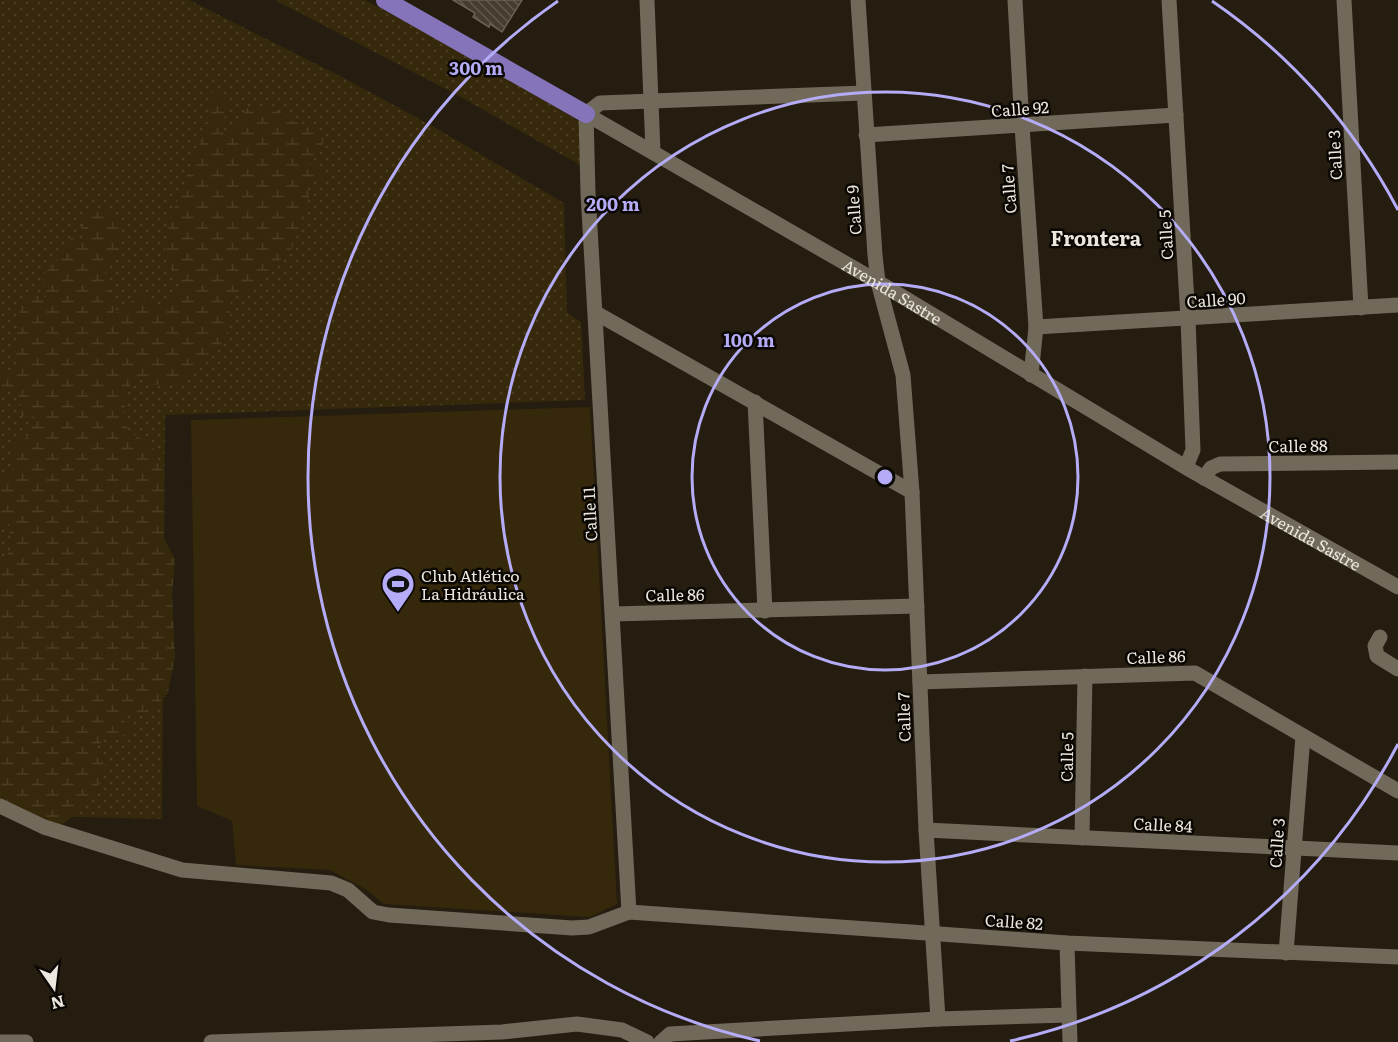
<svg xmlns="http://www.w3.org/2000/svg" width="1398" height="1042" viewBox="0 0 1398 1042" font-family="Literata,serif">
  <style>
    .grass { fill: url(#grass-dots) }
    .wetland { fill: url(#wetland-marsh) }
    .park { fill: #36280b }
    .building { fill: url(#building-back-hatch); stroke: #6a6253; stroke-width: 1.5 }
    .lines { fill: none; stroke-linecap: round; stroke-linejoin: round }
    .minor { stroke: #71695a; stroke-width: 15 }
    .major { stroke: #8574b9; stroke-width: 18 }
    .ring { fill: none; stroke: #b5acf8; stroke-width: 3 }
    .labels { text-anchor: middle; dominant-baseline: central; stroke-width: 5; stroke-linejoin: round; paint-order: stroke }
    .street-label { font-size: 16px; fill: #ebe7de; stroke: #0b0804 }
    .poi-label { font-size: 16px; fill: #ebe7de; stroke: #0b0804; text-anchor: start }
    .quarter-label { font-size: 20px; font-weight: bold; fill: #ebe7de; stroke: #0b0804 }
    .centre { fill: #b5acf8; stroke: #0b0804; stroke-width: 3 }
    .ring-label { font-size: 18px; text-anchor: middle; font-weight: bold; fill: #b5acf8; stroke: #0b0804; stroke-width: 5; stroke-linejoin: round; paint-order: stroke }
  </style>
  <defs>
    <pattern id="grass-dots" width="8" height="8" patternUnits="userSpaceOnUse" patternTransform="scale(1.5)"><rect width="8" height="8" fill="#36280b"/><path d="M2 2h.1M6 6h.1" fill="none" stroke="#4a3d22" stroke-width="1.8" stroke-linecap="round"/></pattern>
    <pattern id="wetland-marsh" width="20" height="14" patternUnits="userSpaceOnUse" patternTransform="scale(1.5)"><rect width="20" height="14" fill="#36280b"/><path d="M1 5h8M5 5V1M11 12h8M15 12V8" fill="none" stroke="#4a3d22"/></pattern>
    <pattern id="building-back-hatch" width="6" height="6" patternUnits="userSpaceOnUse" patternTransform="scale(1.5)"><rect width="6" height="6" fill="#453d2f"/><path d="M-1 5l2 2M0 0l6 6M5-1l2 2" fill="none" stroke="#60594d"/></pattern>
  </defs>
  <rect width="100%" height="100%" fill="#241d10"/>
  <!-- grass -->
  <path class="grass" d="M0,0H189L342,77L434,127L564,203L567,313L581,322L585,400L165,415L162,819L0,815Z
    M275,0H365L467,55L579,121L580,165L459,96Z"/>
  <!-- wetland -->
  <path class="wetland" d="M212,91L228,104L222,127L225,135L235,131L247,108L266,106L281,113L292,121L315,127L325,136L322,146L308,164L326,172L321,179L307,185L309,197L303,220L292,248L249,291L231,294L230,322L228,335L212,357L196,365L178,382L154,385L133,375L123,413L128,430L152,446L164,473V539L175,559L172,595L175,656L168,693L156,707L142,713L120,717L131,728L128,735L110,736L92,749L106,764C95,799 89,806 58,827L0,800V569L11,547L9,524L0,519V479L12,472L14,443L28,437L35,417L19,416L21,404L16,389L0,392V370H17L14,349L19,324L20,300L31,295L46,297L42,276L58,259L71,238L82,239L88,236L80,231L87,213L101,209L122,223V237L103,278L113,297L114,315L133,300L140,291L158,307L168,305L179,289V277L167,266L165,248L170,219L202,138Z"/>
  <!-- park -->
  <path class="park" d="M590,407L617,904L590,917L384,904L367,890L330,870L236,865L232,821L197,806L191,420Z"/>
  <!-- building -->
  <path class="building" d="M453,0H522L502,32L490,24L489,27L473,17L475,13Z"/>
  <g class="lines">
    <!-- minor -->
    <g class="minor">
      <path d="M647,0L653,152"/>
      <path d="M858,0L875,255L878,282L903,375L912,492L926,830L938,1019"/>
      <path d="M1015,0L1022,126L1036,327L1031,375"/>
      <path d="M1169,0L1188,319L1193,450L1186,467"/>
      <path d="M1344,0L1361,308"/>
      <path id="s1" d="M586,114L878,282L1192,471L1398,587"/>
      <path d="M586,114L588,193L629,912"/>
      <path d="M586,114L600,103L864,93"/>
      <path d="M866,135L1176,115"/>
      <path d="M596,313L912,492"/>
      <path d="M1036,327L1398,305"/>
      <path d="M755,402L765,611"/>
      <path d="M1204,478L1211,468L1220,464L1398,462"/>
      <path d="M613,614L917,606"/>
      <path d="M1380,637L1375,646L1377,656L1398,669"/>
      <path d="M920,682L1195,673L1398,791"/>
      <path d="M0,806L44,827L182,870L331,883L348,890L373,912L389,915L572,928L589,927L629,912L1067,943L1398,957"/>
      <path d="M926,830L1398,853"/>
      <path d="M1082,838L1085,676"/>
      <path d="M1067,943L1070,1042"/>
      <path d="M1286,953L1303,736"/>
      <path d="M0,1042H26"/>
      <path d="M211,1042L502,1032L577,1024L622,1030L647,1042"/>
      <path d="M661,1042L670,1034L938,1019L1069,1015"/>
    </g>
    <!-- major -->
    <path class="major" d="M385,0L586,114"/>
  </g>
  <!-- distance rings -->
  <g class="ring">
    <circle cx="885" cy="477" r="193"/>
    <circle cx="885" cy="477" r="385"/>
    <path d="M1398 744A578 578 0 0 1 1010 1041M760 1041A578 578 0 0 1 558 1M1212 1A578 578 0 0 1 1398 210"/>
  </g>
  <!-- icons -->
  <defs>
    <g id="stadium-pin" transform="scale(1.725)"><path d="M0 17L-7.5 6A9.5 9.5 0 1 1 7.5 6Z" fill="#b5acf8" stroke="#0b0804"/><path d="M0-5a6.5 5 0 1 0 0 10a6.5 5 0 1 0 0-10ZM-3.5-1.8h7v3.6h-7Z" fill="#111"/></g>
  </defs>
  <g fill-rule="evenodd">
    <use href="#stadium-pin" x="398" y="584"/>
  </g>
  <g class="labels">
    <!-- street labels -->
    <g class="street-label">
      <text transform="translate(1020 108) rotate(-4)">Calle 92</text>
      <text transform="translate(1334 155) rotate(-93)">Calle 3</text>
      <text transform="translate(1008 189) rotate(-94)">Calle 7</text>
      <text transform="translate(853 210) rotate(-94)">Calle 9</text>
      <text transform="translate(1165 235) rotate(-93)">Calle 5</text>
      <text stroke="none"><textPath href="#s1" startOffset="354">Avenida Sastre</textPath></text>
      <text transform="translate(1216 299) rotate(-4)">Calle 90</text>
      <text transform="translate(1298 445) rotate(-1)">Calle 88</text>
      <text transform="translate(589 514) rotate(-93)">Calle 11</text>
      <text stroke="none"><textPath href="#s1" startOffset="840">Avenida Sastre</textPath></text>
      <text transform="translate(675 594) rotate(-1)">Calle 86</text>
      <text transform="translate(1156 656) rotate(-2)">Calle 86</text>
      <text transform="translate(903 717) rotate(-92)">Calle 7</text>
      <text transform="translate(1066 757) rotate(-89)">Calle 5</text>
      <text transform="translate(1163 824) rotate(3)">Calle 84</text>
      <text transform="translate(1276 843) rotate(-86)">Calle 3</text>
      <text transform="translate(1014 921) rotate(4)">Calle 82</text>
    </g>
    <!-- poi labels -->
    <g class="poi-label">
      <text x="421" y="575">Club Atlético<tspan x="421" dy="18">La Hidráulica</tspan></text>
    </g>
    <!-- quarter labels -->
    <g class="quarter-label">
      <text x="1096" y="237">Frontera</text>
    </g>
  </g>
  <circle cx="885" cy="477" r="9" class="centre"/>
  <g class="ring-label">
    <text x="476" y="75">300 m</text>
    <text x="613" y="211">200 m</text>
    <text x="749" y="347">100 m</text>
  </g>
  <!-- north arrow -->
  <g transform="translate(54 988) rotate(166)" stroke="#0b0804" stroke-width="4.5" paint-order="stroke">
  <path d="M0-4.5L10 22L0 15L-10 22Z" fill="#ebe7de"/>
  <text y="-9" font-size="16" font-weight="bold" text-anchor="middle" fill="#ebe7de">N</text>
  </g>
</svg>
